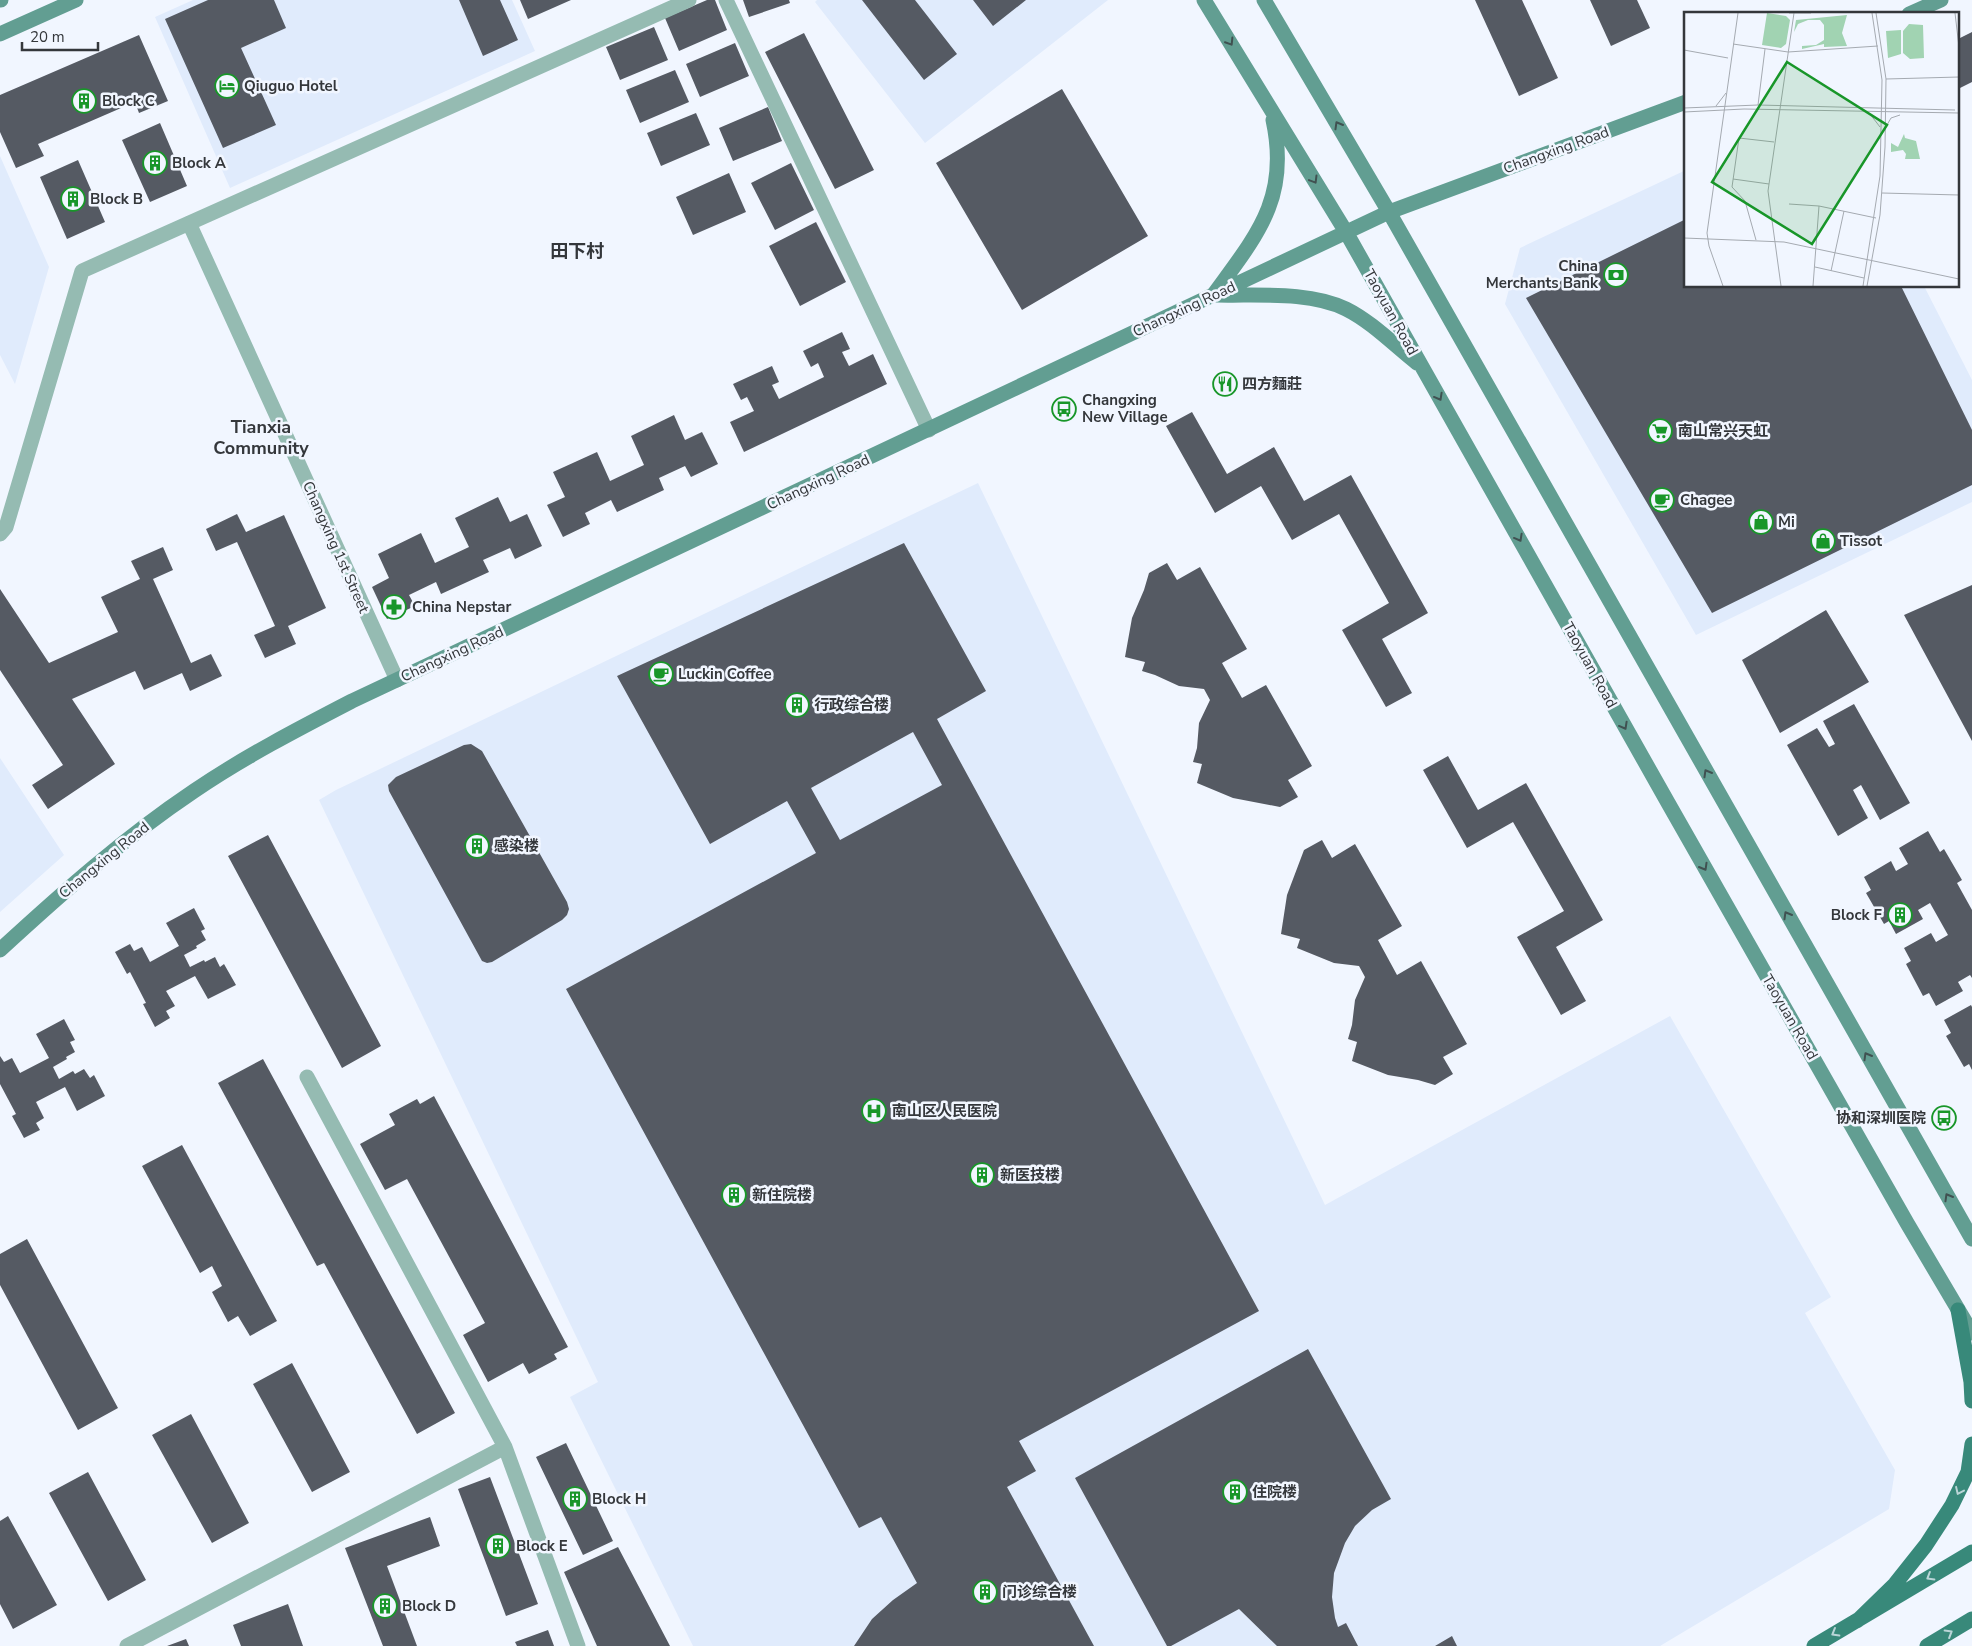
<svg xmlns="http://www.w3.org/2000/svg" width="1972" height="1646" viewBox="0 0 1972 1646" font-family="'Nunito Sans','Noto Sans SC',sans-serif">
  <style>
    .built { fill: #e0ebfc }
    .building { fill: #555a63; fill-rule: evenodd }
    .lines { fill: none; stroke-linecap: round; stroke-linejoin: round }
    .street { stroke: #95bbb2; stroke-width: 15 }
    .secondary { stroke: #629e92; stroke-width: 15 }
    .primary { stroke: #38897a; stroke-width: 15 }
    .oneway { stroke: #405151 }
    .oneway2 { stroke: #bad5d7 }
    .labels { text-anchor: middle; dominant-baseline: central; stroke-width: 5; stroke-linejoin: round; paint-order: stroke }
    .poi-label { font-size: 15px; font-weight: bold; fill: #34373b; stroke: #f1f6ff; text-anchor: start }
    .street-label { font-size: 15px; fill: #34373b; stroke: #f1f6ff }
    .quarter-label { font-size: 18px; font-weight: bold; fill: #34373b; stroke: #f1f6ff }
    .inset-road { fill: none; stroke: #a5aab1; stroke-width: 1 }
    .view { fill: #189629; fill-opacity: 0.15; stroke: #189629; stroke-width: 2.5 }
    .inset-edge { fill: none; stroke: #34373b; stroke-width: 2.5 }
  </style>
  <rect width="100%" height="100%" fill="#f1f6ff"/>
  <!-- built -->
  <path class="built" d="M193,0H512L535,51L230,188L155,17Z
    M817,0H1108L925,143L815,2Z
    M0,156L49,267L15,384L0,355Z
    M1686,170V286H1924L1972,380V502L1696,635L1505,304L1520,248Z
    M978,483L1325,1205L1670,1016L1831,1297L1805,1313L1895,1470L1889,1509L1660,1646H693L570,1397L598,1382L319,800L336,790Z
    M0,758L64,855L0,912Z"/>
  <!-- building -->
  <path class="building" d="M208,0H274L286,28L241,48L276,125L223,148L165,19Z
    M459,0H500L518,40L483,56Z
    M520,0H571L528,19Z
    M707,0H715L727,30L679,51L665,18Z
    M743,0H789L790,3L749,17Z
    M862,0H915L957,54L924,80Z
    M973,0H1026L993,26Z
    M1475,0H1522L1558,78L1519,96Z
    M1590,0H1637L1650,28L1611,46Z
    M654,27L668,60L620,80L606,47Z
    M1972,32V82L1958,89V39Z
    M804,33L874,170L835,189L765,52Z
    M139,35L168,101L139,113L135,102L38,144L44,156L16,168L0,132V95Z
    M735,43L749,76L700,97L686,64Z
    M675,70L689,102L640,123L626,90Z
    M1062,89L1148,236L1022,310L936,163Z
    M768,107L782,141L733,161L719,128Z
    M696,113L710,145L661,166L647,133Z
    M160,123L187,186L150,202L122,140Z
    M78,160L105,222L67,239L40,177Z
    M791,163L814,210L775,230L751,183Z
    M729,173L746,212L693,235L676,197Z
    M1686,219V286H1901L1972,430V485L1712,613L1526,298Z
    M816,222L846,282L800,306L769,246Z
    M842,332L850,349L842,352L849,366L873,354L887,384L744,452L730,422L754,411L747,397L741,400L733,384L772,366L779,382L772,385L779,399L824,377L818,363L811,367L803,351Z
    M1192,412L1227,474L1274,447L1304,501L1351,475L1428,613L1382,639L1412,693L1386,707L1342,630L1389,603L1339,514L1292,540L1261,486L1215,513L1166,426Z
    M674,415L685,440L702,432L718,464L691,477L685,466L659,478L664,490L617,512L611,500L585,513L590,524L563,537L547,505L565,497L553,472L597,452L610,481L644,465L631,436Z
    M498,497L510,522L527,514L542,546L515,559L510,548L483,560L489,572L441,594L436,582L409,595L415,606L387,619L372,587L389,578L378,554L421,533L435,563L469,547L455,518Z
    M237,514L246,532L284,515L326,608L288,626L296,644L265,658L254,635L275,626L237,542L216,551L206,529Z
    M904,543L986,691L937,719L1259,1311L1019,1441L1036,1471L1007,1487L1094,1646H854L872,1619L893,1600L917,1583L881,1517L859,1528L566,989L816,853L787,801L710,844L617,676ZM913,732L942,785L840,840L811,788Z
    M163,547L173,570L153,579L191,663L211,654L222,676L190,691L182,673L144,690L135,671L72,699L115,764L48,809L32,785L63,765L0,670V589L49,663L118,632L101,597L140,579L131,561Z
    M1167,563L1177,580L1200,567L1247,649L1222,663L1242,698L1266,685L1312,766L1288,780L1298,797L1280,807L1233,798L1197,783L1202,764L1193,762L1197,748L1199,723L1210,700L1204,689L1179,686L1155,675L1142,671L1145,662L1125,657L1132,618L1144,590L1149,573Z
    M1972,585V741L1904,615Z
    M1826,610L1869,682L1780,733L1742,660Z
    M1854,704L1910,803L1880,820L1861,785L1853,790L1868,818L1838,836L1787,745L1817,728L1829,747L1835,744L1823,721Z
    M471,744L482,751L567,902L569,909L567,915L562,920L492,962L487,963L482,961L389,791L388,785L396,777L464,745Z
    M1448,756L1478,810L1526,783L1603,920L1556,947L1586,1001L1561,1015L1517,937L1564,911L1513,822L1467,848L1423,770Z
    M1928,831L1940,852L1944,849L1962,880L1957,883L1972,910V978L1970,975L1958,982L1963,991L1936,1006L1929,993L1923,996L1906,964L1911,961L1904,948L1931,933L1936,942L1948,935L1930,903L1918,910L1923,919L1896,934L1889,921L1884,924L1866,893L1871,890L1864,877L1891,861L1896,871L1908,864L1899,848Z
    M268,835L381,1046L342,1068L228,856Z
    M1322,840L1332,858L1355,844L1402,926L1378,940L1397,975L1421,961L1467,1044L1443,1057L1453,1074L1435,1085L1418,1080L1388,1075L1352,1061L1357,1042L1348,1039L1352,1025L1355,1000L1365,977L1359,966L1334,963L1297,948L1300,939L1281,934L1287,895L1304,850Z
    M194,908L205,929L201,931L206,940L196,946L197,948L184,955L190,967L204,960L205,962L215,957L220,967L224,964L236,985L208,999L195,976L166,991L175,1006L166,1011L170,1018L155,1027L143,1004L146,1003L130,972L127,974L115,952L130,944L134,951L142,947L150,962L179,946L166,923Z
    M1971,1005L1972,1007V1070L1969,1064L1964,1067L1946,1036L1951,1033L1944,1020Z
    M64,1019L75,1040L70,1042L75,1052L66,1057L67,1059L53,1067L59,1079L73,1071L75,1074L84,1069L90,1078L94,1075L105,1096L77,1111L65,1087L36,1102L44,1118L36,1123L40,1130L24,1138L12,1116L16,1114L0,1084V1056L4,1062L12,1058L20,1073L49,1058L36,1034Z
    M263,1059L455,1413L417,1434L324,1263L317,1266L218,1083Z
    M434,1096L568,1347L554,1354L557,1359L529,1374L523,1363L488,1382L463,1335L485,1323L407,1179L385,1190L360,1144L395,1125L389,1114L417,1099L420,1104Z
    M182,1145L277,1321L250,1336L238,1316L228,1322L212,1292L222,1286L212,1266L200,1273L142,1166Z
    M27,1239L118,1408L78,1430L0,1285V1254Z
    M1308,1349L1391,1499L1372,1510L1355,1526L1345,1543L1334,1573L1332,1597L1335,1618L1338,1627L1346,1623L1358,1646H1277L1239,1609L1171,1646H1167L1075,1478Z
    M292,1363L350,1472L312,1492L253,1384Z
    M191,1414L249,1523L212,1543L152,1435Z
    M566,1443L613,1541L583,1555L536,1457Z
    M88,1472L146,1580L108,1601L49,1493Z
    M490,1477L538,1604L506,1616L458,1489Z
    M8,1516L57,1605L13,1629L0,1604V1521Z
    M430,1517L440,1546L387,1566L417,1646H383L345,1548Z
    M618,1547L670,1646H597L564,1572Z
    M288,1604L303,1646H241L233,1625Z
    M548,1630L554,1646H517L515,1642Z
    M1452,1636L1457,1646H1435Z
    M186,1639L189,1646H167Z"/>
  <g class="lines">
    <!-- street -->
    <path class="street" d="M726,0L929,430
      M189,223L397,680
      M0,534L6,527L82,271L689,0
      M307,1077L505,1447L578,1646
      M127,1646L505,1447"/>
    <!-- secondary -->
    <path class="secondary" d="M0,0H1
      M1204,0L1346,232L1667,801L1907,1223L1972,1333
      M1264,0L1389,212L1972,1239
      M1909,14L1941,0
      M0,34L76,0
      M1214,294C1257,235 1290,198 1273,120
      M1217,295C1258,296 1309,291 1346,309C1372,322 1394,345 1417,363
      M0,950C62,893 124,838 194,791C244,757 298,729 352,701L1389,212L1686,102"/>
    <!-- primary -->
    <path class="primary" d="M1958,1310L1971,1382L1972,1401
      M1857,1621L1895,1584L1926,1545L1952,1505L1968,1472L1972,1444
      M1814,1646L1972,1552
      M1927,1646L1972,1619"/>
  </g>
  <!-- one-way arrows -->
  <defs><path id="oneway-chevron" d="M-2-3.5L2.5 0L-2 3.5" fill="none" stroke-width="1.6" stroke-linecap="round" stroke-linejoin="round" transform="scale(1.25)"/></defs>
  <g class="oneway">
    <use href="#oneway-chevron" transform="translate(1230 42) rotate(58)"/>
    <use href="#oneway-chevron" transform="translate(1338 125) rotate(-120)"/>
    <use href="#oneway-chevron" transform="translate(1314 180) rotate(59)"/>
    <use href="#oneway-chevron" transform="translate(1439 397) rotate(61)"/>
    <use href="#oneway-chevron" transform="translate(1519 538) rotate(61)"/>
    <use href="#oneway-chevron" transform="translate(1624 726) rotate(61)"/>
    <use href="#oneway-chevron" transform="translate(1707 773) rotate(-120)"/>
    <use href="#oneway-chevron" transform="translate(1704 867) rotate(60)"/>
    <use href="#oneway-chevron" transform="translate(1787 915) rotate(-120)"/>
    <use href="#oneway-chevron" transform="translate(1867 1056) rotate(-120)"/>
    <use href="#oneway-chevron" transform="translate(1948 1197) rotate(-120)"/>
  </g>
  <g class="oneway2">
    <use href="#oneway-chevron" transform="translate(1959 1491) rotate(115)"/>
    <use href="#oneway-chevron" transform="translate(1930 1577) rotate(149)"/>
    <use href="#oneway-chevron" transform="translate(1835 1633) rotate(150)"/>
    <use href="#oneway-chevron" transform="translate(1949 1633) rotate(-31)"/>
  </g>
  <!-- icons -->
  <defs>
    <g id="hotel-ring" transform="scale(1.25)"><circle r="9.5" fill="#f1f6ff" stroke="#189629" stroke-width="1.5"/><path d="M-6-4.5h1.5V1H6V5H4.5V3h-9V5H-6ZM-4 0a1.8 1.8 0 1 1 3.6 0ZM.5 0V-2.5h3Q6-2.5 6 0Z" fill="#189629"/></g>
    <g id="building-ring" transform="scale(1.25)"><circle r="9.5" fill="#f1f6ff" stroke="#189629" stroke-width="1.5"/><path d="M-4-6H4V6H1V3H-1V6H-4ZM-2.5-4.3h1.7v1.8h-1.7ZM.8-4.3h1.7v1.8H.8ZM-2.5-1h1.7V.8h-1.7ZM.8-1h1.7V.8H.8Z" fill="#189629"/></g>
    <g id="bank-ring" transform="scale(1.25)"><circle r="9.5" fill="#f1f6ff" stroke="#189629" stroke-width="1.5"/><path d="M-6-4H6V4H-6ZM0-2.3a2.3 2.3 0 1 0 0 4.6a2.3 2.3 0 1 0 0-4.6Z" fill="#189629"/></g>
    <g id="restaurant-ring" transform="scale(1.25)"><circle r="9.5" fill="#f1f6ff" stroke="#189629" stroke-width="1.5"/><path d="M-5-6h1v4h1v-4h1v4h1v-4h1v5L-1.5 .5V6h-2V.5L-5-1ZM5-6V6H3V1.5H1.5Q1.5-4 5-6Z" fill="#189629"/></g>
    <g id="bus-ring" transform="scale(1.25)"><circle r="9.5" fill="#f1f6ff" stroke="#189629" stroke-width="1.5"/><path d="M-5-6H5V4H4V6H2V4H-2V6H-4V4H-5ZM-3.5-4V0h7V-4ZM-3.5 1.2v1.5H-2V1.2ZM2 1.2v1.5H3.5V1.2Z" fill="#189629"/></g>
    <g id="supermarket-ring" transform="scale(1.25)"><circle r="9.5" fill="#f1f6ff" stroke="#189629" stroke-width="1.5"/><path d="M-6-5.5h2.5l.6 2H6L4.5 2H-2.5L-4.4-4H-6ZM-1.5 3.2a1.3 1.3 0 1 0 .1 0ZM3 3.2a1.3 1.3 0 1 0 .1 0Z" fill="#189629"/></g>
    <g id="cafe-ring" transform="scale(1.25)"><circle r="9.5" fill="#f1f6ff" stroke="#189629" stroke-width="1.5"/><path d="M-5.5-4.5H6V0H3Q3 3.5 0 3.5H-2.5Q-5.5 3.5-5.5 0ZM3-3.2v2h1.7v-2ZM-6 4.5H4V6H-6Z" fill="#189629"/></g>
    <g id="shop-ring" transform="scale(1.25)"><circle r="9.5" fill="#f1f6ff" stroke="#189629" stroke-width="1.5"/><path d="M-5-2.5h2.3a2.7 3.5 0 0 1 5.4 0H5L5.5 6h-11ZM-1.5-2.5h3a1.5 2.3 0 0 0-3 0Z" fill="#189629"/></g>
    <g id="pharmacy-ring" transform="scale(1.25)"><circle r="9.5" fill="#f1f6ff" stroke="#189629" stroke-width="1.5"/><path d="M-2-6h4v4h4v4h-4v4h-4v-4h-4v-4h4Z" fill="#189629"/></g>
    <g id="hospital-ring" transform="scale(1.25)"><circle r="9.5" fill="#f1f6ff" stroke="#189629" stroke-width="1.5"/><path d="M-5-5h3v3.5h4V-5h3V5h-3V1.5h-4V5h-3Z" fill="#189629"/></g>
  </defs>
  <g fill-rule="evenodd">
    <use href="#hotel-ring" x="227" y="86"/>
    <use href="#building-ring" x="84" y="101"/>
    <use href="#building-ring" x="155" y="163"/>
    <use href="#building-ring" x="73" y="199"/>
    <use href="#bank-ring" x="1616" y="275"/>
    <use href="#restaurant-ring" x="1225" y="384"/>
    <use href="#bus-ring" x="1064" y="409"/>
    <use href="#supermarket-ring" x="1660" y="431"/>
    <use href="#cafe-ring" x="1662" y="500"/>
    <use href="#shop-ring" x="1761" y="522"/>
    <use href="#shop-ring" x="1823" y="541"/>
    <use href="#pharmacy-ring" x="394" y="607"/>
    <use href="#cafe-ring" x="661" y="674"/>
    <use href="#building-ring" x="797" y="705"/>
    <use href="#building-ring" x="477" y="846"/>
    <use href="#building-ring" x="1900" y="915"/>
    <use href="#hospital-ring" x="874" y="1111"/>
    <use href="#bus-ring" x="1944" y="1118"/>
    <use href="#building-ring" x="982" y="1175"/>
    <use href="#building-ring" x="734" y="1195"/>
    <use href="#building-ring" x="1235" y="1492"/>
    <use href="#building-ring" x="575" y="1499"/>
    <use href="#building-ring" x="498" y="1546"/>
    <use href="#building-ring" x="985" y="1592"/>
    <use href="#building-ring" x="385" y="1606"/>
  </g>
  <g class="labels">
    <!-- poi labels -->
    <g class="poi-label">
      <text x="244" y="86">Qiuguo Hotel</text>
      <text x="102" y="101">Block C</text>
      <text x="172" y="163">Block A</text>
      <text x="90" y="199">Block B</text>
      <text x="1598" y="266" text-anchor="end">China<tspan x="1598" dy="17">Merchants Bank</tspan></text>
      <text x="1242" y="384">四方麵莊</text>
      <text x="1082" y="400">Changxing<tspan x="1082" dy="17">New Village</tspan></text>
      <text x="1678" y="431">南山常兴天虹</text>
      <text x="1680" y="500">Chagee</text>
      <text x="1778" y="522">Mi</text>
      <text x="1840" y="541">Tissot</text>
      <text x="412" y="607">China Nepstar</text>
      <text x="678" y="674">Luckin Coffee</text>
      <text x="814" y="705">行政综合楼</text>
      <text x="494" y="846">感染楼</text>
      <text x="1882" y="915" text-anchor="end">Block F</text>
      <text x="892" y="1111">南山区人民医院</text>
      <text x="1926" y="1118" text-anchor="end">协和深圳医院</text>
      <text x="1000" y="1175">新医技楼</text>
      <text x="752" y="1195">新住院楼</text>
      <text x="1252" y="1492">住院楼</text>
      <text x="592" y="1499">Block H</text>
      <text x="516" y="1546">Block E</text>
      <text x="1002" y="1592">门诊综合楼</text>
      <text x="402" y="1606">Block D</text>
    </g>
    <!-- street labels -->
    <g class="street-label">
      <text transform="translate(1556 150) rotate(-20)">Changxing Road</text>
      <text transform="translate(1184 309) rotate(-25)">Changxing Road</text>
      <text transform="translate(1391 312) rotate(61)">Taoyuan Road</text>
      <text transform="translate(818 482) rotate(-25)">Changxing Road</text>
      <text transform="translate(336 547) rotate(66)">Changxing 1st Street</text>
      <text transform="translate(452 654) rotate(-25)">Changxing Road</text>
      <text transform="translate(1590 665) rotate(61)">Taoyuan Road</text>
      <text transform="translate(104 860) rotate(-39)">Changxing Road</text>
      <text transform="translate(1790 1017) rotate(60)">Taoyuan Road</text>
    </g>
    <!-- quarter labels -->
    <g class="quarter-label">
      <text x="577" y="251">田下村</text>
      <text x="261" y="427">Tianxia<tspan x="261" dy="21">Community</tspan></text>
    </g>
  </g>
  <!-- overview -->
  <g transform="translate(1684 12)">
    <rect width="275" height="275" fill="#f1f6ff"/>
    <path d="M83,1L102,4L106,8L102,32L97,36L78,33ZM163,3L158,21L163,34L140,35V32L118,37V34L132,33L140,28V13L136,8H124L114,12L110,20L112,8ZM225,12L239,13L240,46L226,47L219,41V19ZM217,18V42L204,46L202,19ZM220,122L221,126L232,129L236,147H221L222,142L219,138L207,140V131L214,135Z" fill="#a1d3b2"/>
    <path class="inset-road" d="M105,1H127M271,1L275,35M49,32L104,40L194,34M0,38L44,46M202,67L275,65M74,93L81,37M32,94L42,81M0,96L74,93L271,98M0,100L60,97L275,101M186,102L196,115M203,113L207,106L216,103M49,167L85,172M198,181L275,183M105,192L135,194L192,206M0,226L100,230L275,267M72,228L61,189L48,175L55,126L90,130M131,255L180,266M147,259L160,199M39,274L25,234L23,221L54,1M97,274L84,179L110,1M129,274L135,194M179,274L196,164L198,68L188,1M183,274L196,203L201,135L202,67L192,1"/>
    <path class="view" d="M103,50L203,113L128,232L28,170Z"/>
    <rect width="275" height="275" class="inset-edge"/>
  </g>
  <!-- scale -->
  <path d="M22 42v8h76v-8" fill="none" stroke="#34373b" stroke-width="2.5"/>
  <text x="30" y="42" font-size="15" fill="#34373b" stroke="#f1f6ff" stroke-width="4" paint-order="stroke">20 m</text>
</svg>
